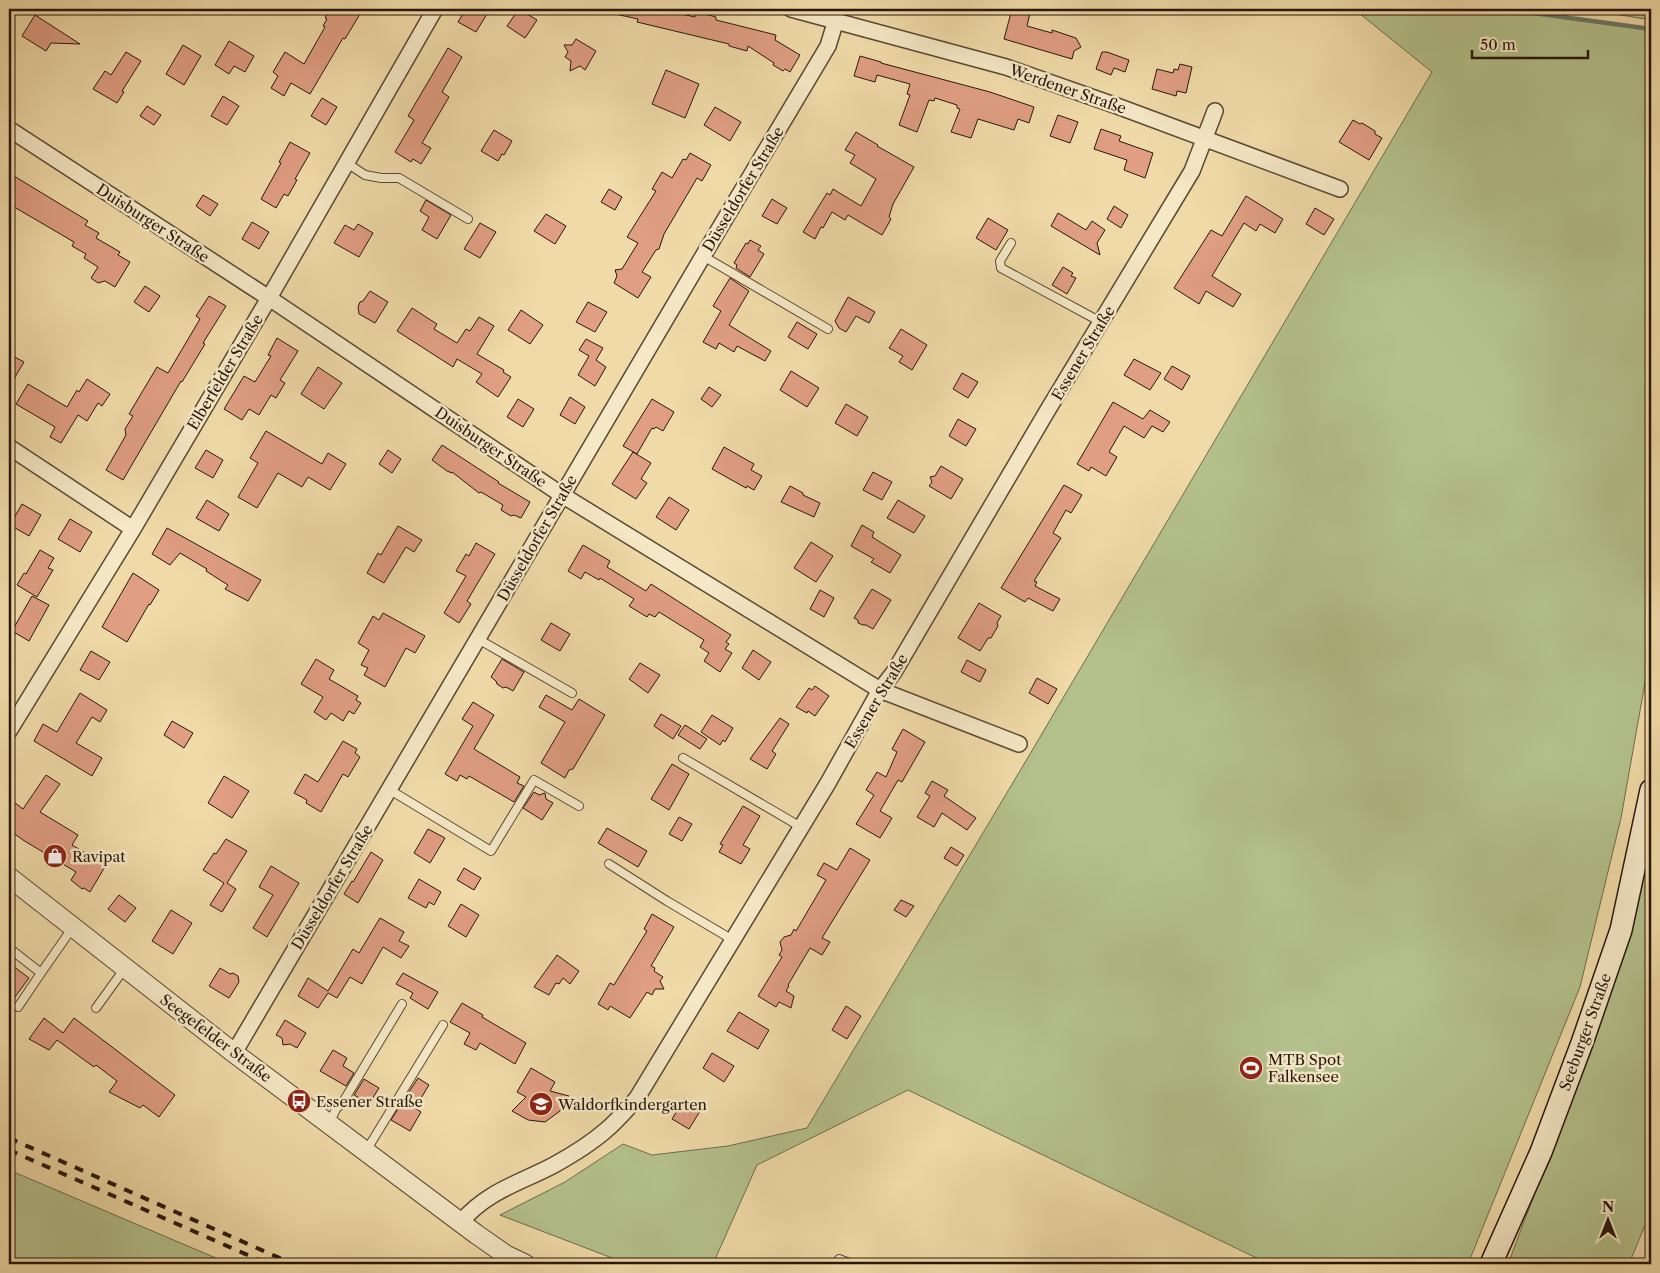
<svg xmlns="http://www.w3.org/2000/svg" width="1660" height="1273" viewBox="0 0 1660 1273" font-family="'Libre Caslon Text',serif">
  <style>
    .green { fill: #b4c18c; stroke: #6e6c4e }
    .lines { fill: none; stroke-linecap: round; stroke-linejoin: round }
    .stream { stroke: #6c796a; stroke-width: 4.5 }
    .building { fill: #e09e83; stroke: #28170f }
    .service-casing { stroke: #5a4835; stroke-width: 10 }
    .minor-casing { stroke: #5a4835; stroke-width: 18 }
    .tertiary-casing { stroke: #5a4835; stroke-width: 21 }
    .secondary-casing { stroke: #28170f; stroke-width: 24 }
    .service { stroke: #f5e8c6; stroke-width: 8 }
    .minor { stroke: #f5e8c6; stroke-width: 15 }
    .tertiary { stroke: #f5e8c6; stroke-width: 19 }
    .secondary { stroke: #f5e8c6; stroke-width: 21 }
    .rail { stroke: #28170f; stroke-width: 4; stroke-dasharray: 9 9; stroke-linecap: butt }
    .labels { text-anchor: middle; dominant-baseline: central; stroke-width: 5; stroke-linejoin: round; paint-order: stroke }
    .street-label { font-size: 15px; fill: #28170f; stroke: #f5e8c6 }
    .poi-label { font-size: 15px; fill: #28170f; stroke: #f5e8c6; text-anchor: start }
  </style>
  <rect width="100%" height="100%" fill="#f0dba8"/>
  <filter id="stains"><feTurbulence type="fractalNoise" baseFrequency=".004" numOctaves="4"/><feColorMatrix values="0 0 0 0 .2 0 0 0 0 .09 0 0 0 0 .02 0 0 0 .5 -.17"/></filter>
  <radialGradient id="worn" r=".72"><stop offset=".6" stop-color="#630" stop-opacity="0"/><stop offset="1" stop-color="#630" stop-opacity=".3"/></radialGradient>
  <!-- green -->
  <path class="green" d="M1354,9H1504L1651,29V649L1621,818L1580,987L1468,1264H1269L908,1090L757,1165L713,1264H624L612,1258L500,1215L565,1182L623,1144L652,1155L728,1146L807,1128L1030,754L1432,72Z
    M1584,9H1651V20Z
    M1651,829V1211L1629,1264H1508L1549,1156Z
    M9,1170L230,1264H9Z"/>
  <g class="lines">
    <!-- stream -->
    <path class="stream" d="M1504,9L1651,29"/>
  </g>
  <!-- building -->
  <path class="building" d="M330,9H363L345,39L343,38L310,94L291,83L284,96L271,88L278,76L273,72L285,52L304,64L325,27L323,26L327,19L325,18Z
    M466,9H490L476,32L458,22Z
    M519,9L537,20L525,38L507,26Z
    M615,9H659L695,17L696,12L705,14L716,17V20L776,35L775,40L800,55L790,72L785,69L783,71L773,65L774,63L748,46L747,51L729,46V44L637,22L638,19L615,14Z
    M1012,9L1030,13L1027,26L1052,33V30L1076,38L1081,47L1074,51L1072,59L1004,39Z
    M35,15L80,44L51,43L46,51L22,36Z
    M576,39L596,51L585,70L580,66L570,71L571,61L565,57L568,52L564,45H572Z
    M229,41L254,56L245,72L234,66L229,74L215,65Z
    M183,45L201,56L184,85L166,74Z
    M448,48L462,57L442,92L449,97L422,143L431,148L421,164L413,159L411,162L395,152L414,120L408,116Z
    M126,52L141,61L122,91L124,92L117,103L93,89L105,71L111,75Z
    M1102,52H1107L1129,60L1125,72L1114,68L1111,75L1096,69Z
    M860,56L881,62V63L990,92L1034,107L1029,123L1018,119L1014,130L978,119L971,138L951,132L960,109L957,108V105L935,98L934,101L929,100L917,132L899,125L910,95L907,94L910,84L877,75L875,82L854,76Z
    M1180,64L1192,67L1186,93L1177,91L1176,96L1152,89L1157,69L1173,73L1174,69L1178,70Z
    M666,70L699,84L685,118L652,104Z
    M223,96L239,106L227,125L211,116Z
    M322,98L337,107L326,125L311,116Z
    M147,106L161,115L154,125L140,116Z
    M715,107L741,122L730,141L704,125Z
    M1058,115L1078,122L1070,143L1050,136Z
    M1353,120L1360,124L1362,123L1375,131V134L1382,138L1369,160L1339,142Z
    M1101,129L1121,136L1119,141L1153,153L1145,178L1124,170L1127,160L1094,149Z
    M494,130L512,141L504,155L502,154L498,161L481,151Z
    M856,132L878,145L877,146L914,167L893,204L889,217L891,219L882,235L848,215L845,220L832,212L823,228L821,227L815,239L803,232L827,193L830,195L833,189L861,206L876,179L850,163L855,155L845,150Z
    M290,142L310,153L295,179L297,180L288,196L284,194L276,208L261,199L281,163L279,162Z
    M690,153L711,165L702,181L697,178L664,234L659,249L656,250L642,272L651,277L638,298L614,283L617,276L615,270L622,269L638,243L627,237L656,191L652,189L662,172L672,178L683,159L686,160Z
    M9,173L88,221L85,225L99,233L96,238L120,252L118,255L130,262L115,287L105,281L98,283L91,278L98,267L84,258L86,254L72,246L74,242L9,204Z
    M609,189L622,197L615,210L601,202Z
    M203,195L218,204L210,216L196,206Z
    M1246,196L1283,219L1275,233L1260,224L1256,231L1244,223L1212,276L1241,294L1233,307L1206,291L1199,304L1174,288L1211,230L1222,236Z
    M772,199L787,208L777,224L762,216Z
    M426,200L451,215L437,239L422,230L429,217L420,211Z
    M1114,206L1128,215L1121,228L1107,219Z
    M1315,208L1334,219L1324,235L1306,224Z
    M1058,213L1086,230L1092,221L1105,230L1097,243L1100,255L1051,226Z
    M546,214L566,226L555,244L534,231Z
    M988,218L1008,230L996,250L976,238Z
    M252,222L269,232L259,249L242,239Z
    M480,223L496,232L480,258L464,249Z
    M358,224L373,233L359,257L334,243L345,225L354,230Z
    M750,240L761,246L758,250L764,254L750,277L736,268L737,265L734,263L746,243L748,244Z
    M1063,267L1073,273L1071,276L1076,278L1067,294L1052,285Z
    M730,278L749,291L729,325L771,351L765,361L737,346L734,352L719,343L716,349L703,342L721,311L713,306Z
    M145,286L160,296L149,312L134,302Z
    M370,291L388,302L375,323L359,314L358,307L360,302L363,301Z
    M209,296L226,306L203,343L205,344L182,382L181,381L123,480L106,470L126,435L125,429L133,416L129,414L157,367L168,373L200,319L196,316Z
    M848,297L875,312L869,323L856,316L846,332L839,328L835,321Z
    M588,302L607,312L595,332L576,322Z
    M412,308L437,324L434,329L457,343L466,329L470,331L479,317L494,326L477,354L504,370L503,372L511,377L498,397L476,382L482,374L457,359L453,367L397,331Z
    M521,310L543,325L530,344L508,330Z
    M797,322L817,334L808,349L788,337Z
    M901,329L927,345L912,370L899,362L903,356L889,348Z
    M277,338L298,351L280,380L285,383L276,398L271,395L259,415L249,409L242,420L224,409L244,376L255,382L271,356L268,355Z
    M586,339L603,348L596,360L606,367L595,386L578,375L589,356L579,350Z
    M9,354L24,362L9,387Z
    M1134,359L1161,373L1150,390L1124,375Z
    M1172,366L1190,376L1182,390L1164,379Z
    M318,367L342,383L324,409L301,394Z
    M791,371L819,388L807,407L780,390Z
    M962,373L978,382L968,398L953,389Z
    M87,379L110,394L102,406L98,403L87,421L78,415L61,443L50,437L55,427L16,404L28,384L67,407L77,390L79,392Z
    M709,387L721,395L712,407L701,399Z
    M570,397L585,407L575,424L560,415Z
    M518,399L534,409L523,427L507,417Z
    M652,399L674,412L663,431L656,427L654,429L652,428L637,454L623,446Z
    M1113,402L1143,419L1150,410L1170,422L1163,432L1152,426L1144,438L1124,426L1109,452L1117,457L1106,476L1091,467L1089,471L1077,464Z
    M846,404L868,417L857,436L835,423Z
    M958,419L976,429L966,446L949,436Z
    M266,431L322,464L328,453L346,464L330,490L308,477L302,487L278,473L257,508L238,497L258,463L250,458Z
    M442,445L499,482L498,483L530,502L521,518L514,515L511,516L501,510L503,505L481,492L479,493L452,472V473L447,471L432,460Z
    M724,447L754,464L751,470L762,476L754,490L747,486L746,488L712,469Z
    M206,450L223,460L213,478L195,468Z
    M388,450L401,459L392,473L379,464Z
    M633,452L651,463L641,479L647,483L636,499L612,484Z
    M941,466L963,479L951,499L929,486L932,482L930,477L935,476Z
    M873,472L892,482L882,500L863,490Z
    M1064,485L1082,495L1071,513L1066,510L1053,533L1061,538L1034,581L1037,582L1035,586L1060,599L1053,611L1028,598L1025,602L1001,588Z
    M790,486L803,493V495L820,503L814,517L781,502Z
    M669,497L689,510L676,530L656,517Z
    M207,500L229,514L219,531L196,518Z
    M898,500L925,516L914,533L887,518Z
    M22,504L41,515L29,536L10,525Z
    M70,519L92,532L80,552L58,539Z
    M862,525L874,532L872,537L901,555L890,573L871,562L874,559L851,546Z
    M398,526L422,540L414,552L406,547L384,583L367,573L378,553L381,555Z
    M167,528L261,580L248,601L225,589L228,585L206,571L207,569L180,553L170,565L152,554Z
    M811,542L833,556L816,582L794,568Z
    M476,543L495,554L467,601L471,604L459,623L444,613L466,576L456,571L466,554L469,556Z
    M583,545L610,561L607,567L646,591L651,584L731,635L726,642L729,644L725,649L732,653L720,672L704,661L709,653L700,647L704,640L659,612L655,617L649,614L647,617L629,606L634,599L600,578L599,580L585,572L581,579L568,571Z
    M40,550L54,558L48,568L53,570L37,597L17,585L24,573L26,574Z
    M133,573L159,590L150,605L149,604L127,642L102,627Z
    M872,589L891,600L873,629L866,625H863L858,623V620L854,618Z
    M820,590L834,598L824,617L810,609Z
    M32,596L49,605L29,641L12,631Z
    M979,603L1001,616L997,623L998,626L991,638H988L980,651L958,638Z
    M383,613L425,636L415,653L406,648L385,687L364,675L368,668L361,665L369,650L358,643L373,616L379,620Z
    M551,623L570,634L560,651L541,640Z
    M753,650L771,662L759,680L742,668Z
    M91,651L110,662L99,680L80,670Z
    M316,659L334,670L329,679L358,696L356,700L361,703L354,714L349,711L343,721L331,713L326,720L314,712L323,697L301,684Z
    M502,659L524,672L513,691L506,687L503,688L497,684L496,681L491,677Z
    M967,660L986,670L980,682L961,672Z
    M640,663L660,675L648,693L629,679Z
    M1037,678L1057,689L1048,704L1029,693Z
    M815,686L829,696L815,716L808,711L807,713L796,707L809,688L812,690Z
    M80,693L107,710L100,722L92,717L76,743L102,758L92,776L34,741L43,724L57,732Z
    M546,695L572,710L579,699L605,715L573,769L569,770L565,778L541,763L565,722L539,707Z
    M473,702L494,715L474,749L520,777L517,783L524,786L514,802L469,776L467,779L460,775L457,781L445,774L473,726L462,719Z
    M661,714L681,726L673,739L654,726Z
    M712,715L733,728L725,742L723,740L720,745L701,732Z
    M780,718L789,724L772,751L776,754L767,769L750,759Z
    M172,721L193,733L184,748L164,735Z
    M685,725L707,739L700,749L678,735Z
    M903,729L925,742L902,782L898,780L880,811L892,818L880,838L856,824L874,795L866,790L877,772L886,777L897,752L892,749Z
    M343,741L357,749L355,753L360,757L348,777L343,774L321,812L306,803L307,800L294,793L305,774L318,782Z
    M672,764L689,774L669,810L651,799Z
    M46,775L60,784L40,812L78,835L72,845L106,865L90,892L84,888L82,889L71,880L76,872L23,840L9,830V798L23,809Z
    M224,776L249,791L232,818L208,803Z
    M932,781L948,790L944,796L976,818L967,830L942,813L934,827L917,817L930,796L925,793Z
    M534,792L539,795L545,793L546,799L553,803L542,820L523,808Z
    M743,806L760,816L743,845L750,849L741,864L719,852L723,845L720,844Z
    M679,817L692,824L682,841L669,834Z
    M607,828L647,851L638,867L598,843Z
    M428,829L445,838L430,863L414,853Z
    M226,839L247,851L227,883L236,889L222,912L210,905L224,883L203,870L214,853L216,854Z
    M951,847L964,855L957,866L944,858Z
    M850,848L870,860L822,938L830,942L822,955L810,948L788,985L789,986L786,991L794,996L791,1008L779,1002L776,1007L758,996L782,957L779,955L782,950L780,942L784,937L791,935L794,929L796,931L826,880L817,875L824,863L837,870Z
    M371,852L383,860L358,903L344,894L352,881L353,882Z
    M271,866L299,883L267,937L253,928L273,895L259,887Z
    M464,868L481,878L474,890L457,880Z
    M419,879L441,892L434,905L429,902L426,908L408,898Z
    M119,895L136,908L125,922L108,909Z
    M901,900L914,906L906,917L894,910Z
    M461,904L479,915L466,937L448,926Z
    M171,910L192,923L173,954L152,941Z
    M652,914L674,927L651,966L655,968L654,971L663,977L660,981L664,989H655L652,995L647,992L630,1018L610,1006L608,1010L598,1004L610,983L614,985L647,931L644,929Z
    M380,918L404,932L399,941L409,946L401,958L383,947L362,984L350,977L337,998L328,993L318,1008L298,996L308,978L328,991L353,949L359,953Z
    M557,955L579,971L570,984L563,978L559,984L556,983L549,995L534,987Z
    M9,963L29,978L9,1005Z
    M220,968L230,974L233,973L238,976L239,982L229,998L209,986Z
    M403,973L438,992L428,1009L410,998L413,993L396,984Z
    M462,1003L483,1015L482,1017L526,1043L515,1064L480,1043L476,1050L464,1044L470,1033L450,1022Z
    M846,1006L861,1016L847,1039L832,1030Z
    M739,1012L769,1030L758,1049L727,1031Z
    M44,1018L63,1033L74,1018L175,1095L159,1117L143,1105L140,1108L109,1092L117,1081L96,1065L94,1067L57,1040L49,1050L29,1039Z
    M285,1020L306,1033L297,1048L290,1044L283,1045L282,1038L276,1035Z
    M333,1050L347,1058L343,1066L354,1073L346,1086L320,1071Z
    M712,1053L734,1066L724,1082L703,1068Z
    M531,1068L555,1082L550,1091L569,1096L560,1111L545,1122L528,1120L512,1111L526,1097L517,1092Z
    M418,1078L429,1085L415,1108L421,1112L410,1131L391,1120Z
    M364,1079L379,1088L369,1104L354,1095Z
    M685,1098L702,1108L689,1129L672,1119Z"/>
  <g class="lines">
    <!-- service casing -->
    <g class="service-casing">
      <path id="service" d="M347,163L365,175L381,178H399L468,219
        M1011,243L1000,261L1001,268L1101,322
        M703,256L828,329
        M478,639L572,693
        M683,758L801,827
        M390,790L491,851L534,780L579,806
        M609,864L667,901L733,940
        M9,948L41,973L73,927
        M18,1007L41,973
        M96,1008L125,968
        M329,1124L336,1109L343,1102L402,1004
        M366,1151L443,1025
        M836,1264L839,1259L852,1264"/>
    </g>
    <!-- minor casing -->
    <g class="minor-casing">
      <path id="minor" d="M791,9L1006,67L1117,106L1340,189
        M9,129L275,302L562,495L880,690L1019,744
        M9,447L133,529
        M9,731L133,529L269,298L435,9
        M234,1053L703,256L828,46L836,20
        M461,1222C487,1191 520,1183 554,1165C572,1155 590,1144 605,1131C617,1121 627,1109 637,1098L828,783L880,690L894,672L1046,413L1192,171L1215,111"/>
    </g>
    <!-- tertiary casing -->
    <g class="tertiary-casing">
      <path id="tertiary" d="M9,877L234,1053L476,1234L506,1255L525,1264"/>
    </g>
    <!-- secondary casing -->
    <g class="secondary-casing">
      <path id="secondary" d="M1491,1264L1541,1152L1582,1043L1621,930L1651,790"/>
    </g>
    <!-- service -->
    <use href="#service" class="service"/>
    <!-- minor -->
    <use href="#minor" class="minor"/>
    <!-- tertiary -->
    <use href="#tertiary" class="tertiary"/>
    <!-- secondary -->
    <use href="#secondary" class="secondary"/>
    <!-- rail -->
    <path class="rail" d="M9,1138L293,1264
      M9,1150L268,1264"/>
  </g>
  <!-- icons -->
  <defs>
    <g id="shop-disc" transform="scale(1.25)"><circle r="9.5" fill="#8f2418" stroke="#f5e8c6"/><path d="M-5-2.5h2.3a2.7 3.5 0 0 1 5.4 0H5L5.5 6h-11ZM-1.5-2.5h3a1.5 2.3 0 0 0-3 0Z" fill="#fff"/></g>
    <g id="stadium-disc" transform="scale(1.25)"><circle r="9.5" fill="#8f2418" stroke="#f5e8c6"/><path d="M0-5a6.5 5 0 1 0 0 10a6.5 5 0 1 0 0-10ZM-3.5-1.8h7v3.6h-7Z" fill="#fff"/></g>
    <g id="bus-disc" transform="scale(1.25)"><circle r="9.5" fill="#8f2418" stroke="#f5e8c6"/><path d="M-5-6H5V4H4V6H2V4H-2V6H-4V4H-5ZM-3.5-4V0h7V-4ZM-3.5 1.2v1.5H-2V1.2ZM2 1.2v1.5H3.5V1.2Z" fill="#fff"/></g>
    <g id="school-disc" transform="scale(1.25)"><circle r="9.5" fill="#8f2418" stroke="#f5e8c6"/><path d="M0-5L7-2L0 1L-7-2ZM-4 1L0 2.5L4 1V4Q0 6-4 4Z" fill="#fff"/></g>
  </defs>
  <g fill-rule="evenodd">
    <use href="#shop-disc" x="55" y="856"/>
    <use href="#stadium-disc" x="1251" y="1068"/>
    <use href="#bus-disc" x="299" y="1101"/>
    <use href="#school-disc" x="541" y="1104"/>
  </g>
  <g class="labels">
    <!-- street labels -->
    <g class="street-label">
      <text transform="translate(1068 89) rotate(19)">Werdener Straße</text>
      <text transform="translate(743 189) rotate(-59)">Düsseldorfer Straße</text>
      <text transform="translate(153 223) rotate(33)">Duisburger Straße</text>
      <text transform="translate(1083 353) rotate(-59)">Essener Straße</text>
      <text transform="translate(225 372) rotate(-59)">Elberfelder Straße</text>
      <text transform="translate(491 447) rotate(34)">Duisburger Straße</text>
      <text transform="translate(537 538) rotate(-60)">Düsseldorfer Straße</text>
      <text transform="translate(876 701) rotate(-59)">Essener Straße</text>
      <text transform="translate(332 887) rotate(-59)">Düsseldorfer Straße</text>
      <text transform="translate(1585 1032) rotate(-70)">Seeburger Straße</text>
      <text transform="translate(216 1038) rotate(37)">Seegefelder Straße</text>
    </g>
    <!-- poi labels -->
    <g class="poi-label">
      <text x="72" y="856">Ravipat</text>
      <text x="1268" y="1059">MTB Spot<tspan x="1268" dy="17">Falkensee</tspan></text>
      <text x="316" y="1101">Essener Straße</text>
      <text x="558" y="1104">Waldorfkindergarten</text>
    </g>
  </g>
  <!-- margin -->
  <rect width="1660" height="1273" fill="none" stroke="#f0dba8" stroke-width="30"/>
  <rect x="10" y="10" width="1640" height="1253" fill="none" stroke="#28170f" stroke-width="2.5"/>
  <rect x="15" y="15" width="1630" height="1243" fill="none" stroke="#28170f"/>
  <!-- north arrow -->
  <g transform="translate(1608 1220)" stroke="#f5e8c6" stroke-width="4" paint-order="stroke">
  <path d="M0-4L9 19L0 12L-9 19Z" fill="#28170f"/>
  <text y="-8" font-size="14" font-weight="bold" text-anchor="middle" fill="#28170f">N</text>
  </g>
  <!-- scale -->
  <path d="M1472 50v8h116v-8" fill="none" stroke="#28170f" stroke-width="2.5"/>
  <text x="1480" y="50" font-size="15" fill="#28170f" stroke="#f5e8c6" stroke-width="4" paint-order="stroke">50 m</text>
  <rect width="100%" height="100%" filter="url(#stains)"/>
  <rect width="100%" height="100%" fill="url(#worn)"/>
</svg>
